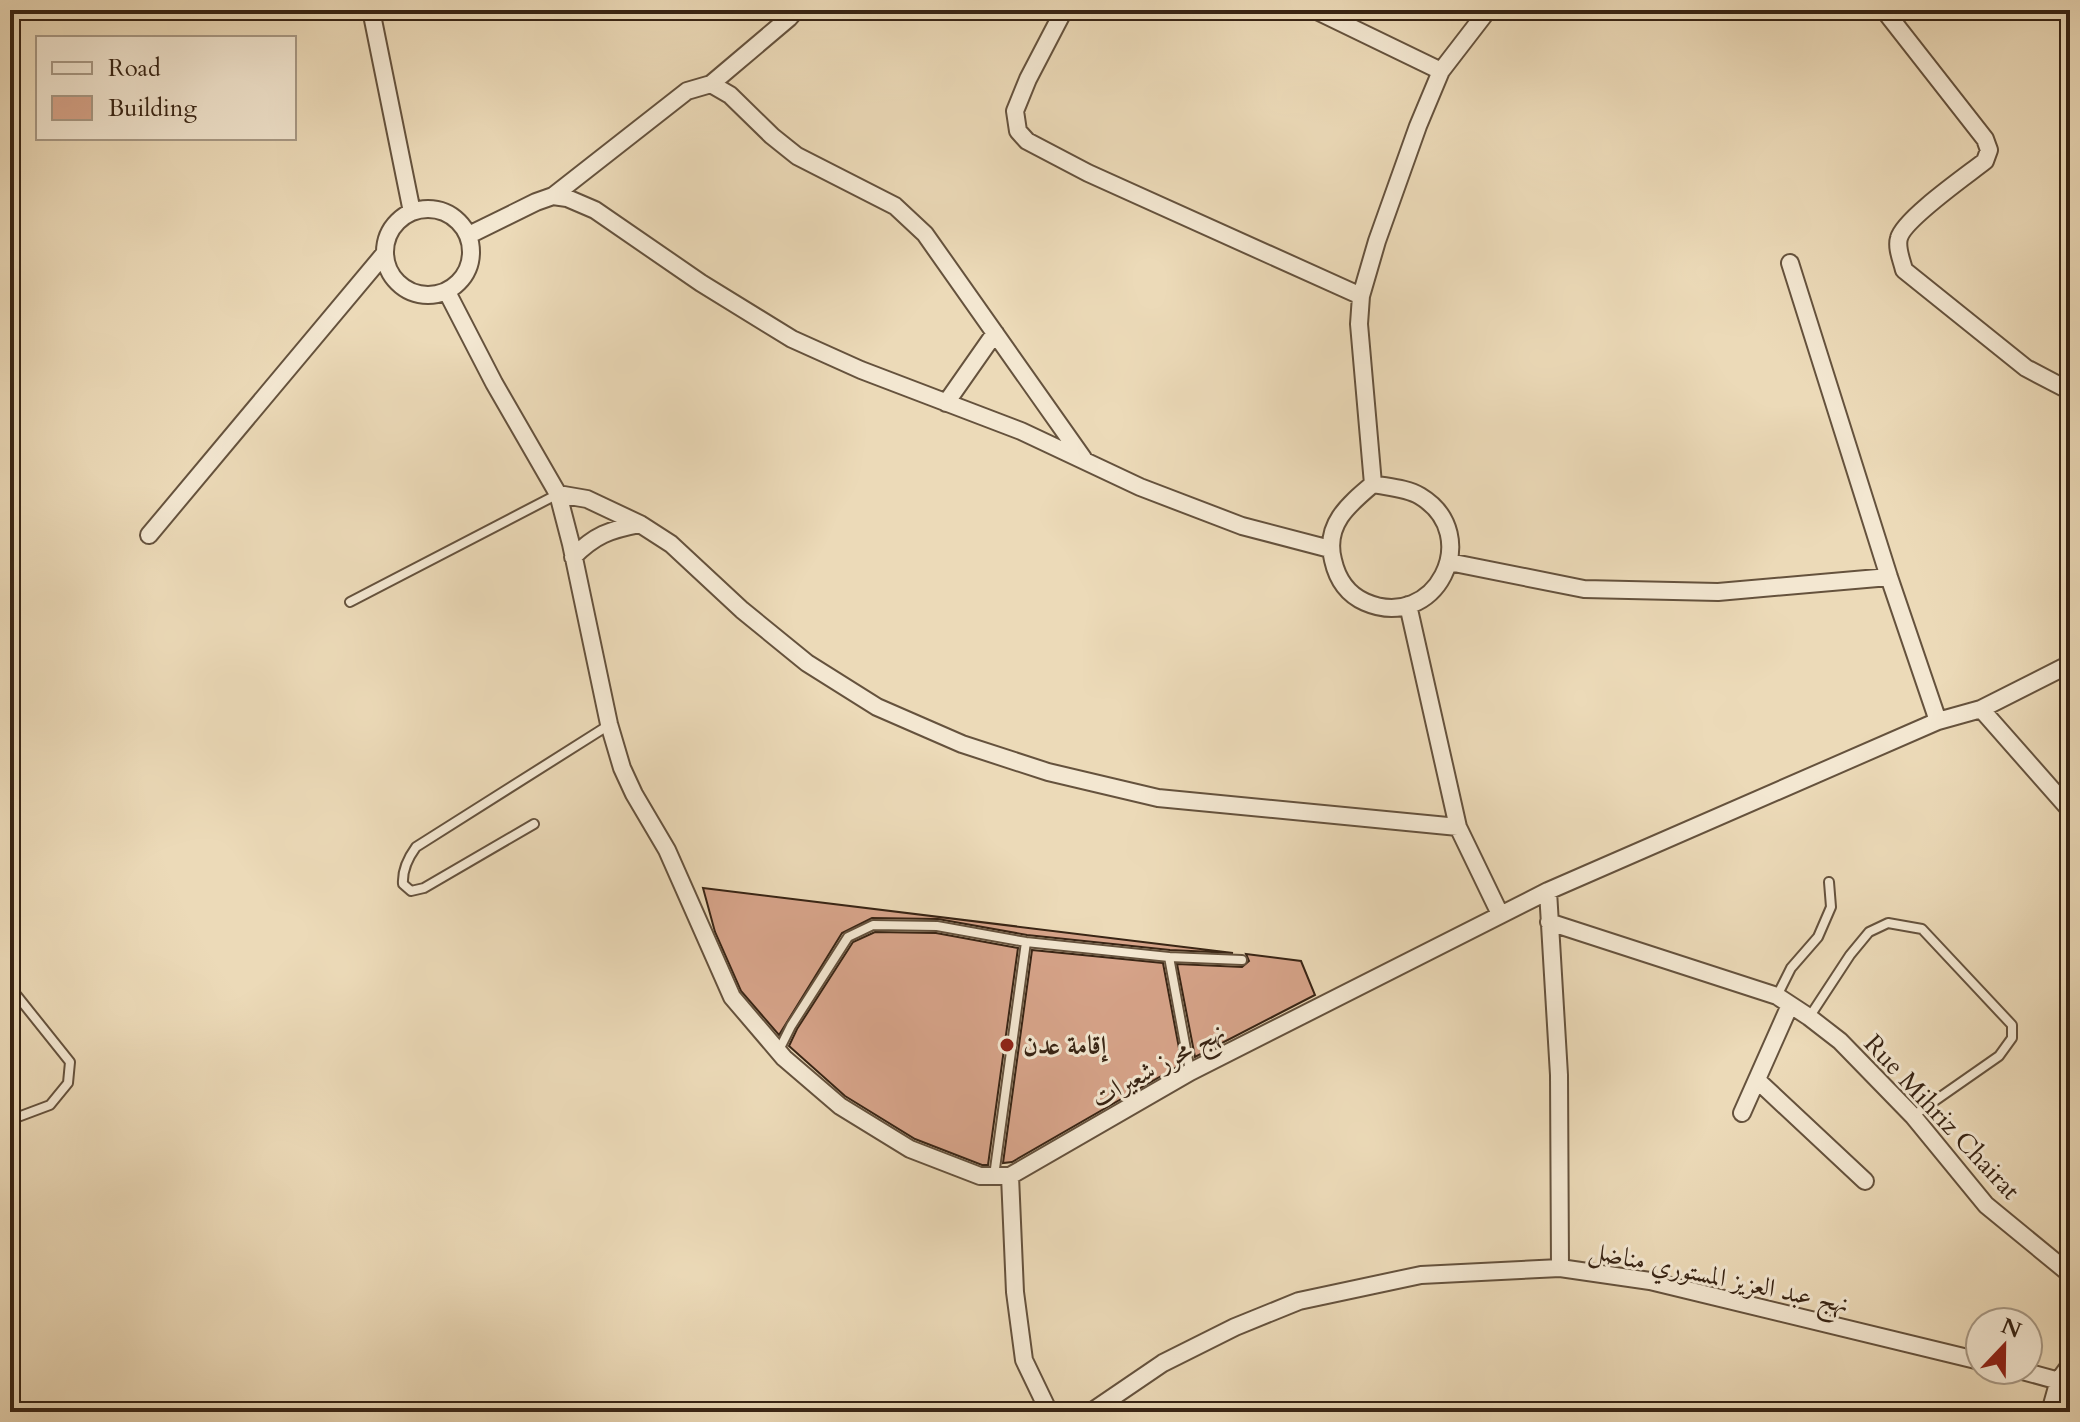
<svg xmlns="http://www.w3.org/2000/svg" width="2080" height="1422" viewBox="0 0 2080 1422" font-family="Cardo,Amiri,serif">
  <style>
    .building { fill: #d7a48a; stroke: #382414; stroke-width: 2 }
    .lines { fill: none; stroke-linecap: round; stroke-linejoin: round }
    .service-casing { stroke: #65523d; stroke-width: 12 }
    .minor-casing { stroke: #65523d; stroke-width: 20 }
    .service { stroke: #f3e7d1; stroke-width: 8 }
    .minor { stroke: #f3e7d1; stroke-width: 16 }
    .poi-dot { fill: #8f2418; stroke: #f3e7d1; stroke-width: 3 }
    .labels { text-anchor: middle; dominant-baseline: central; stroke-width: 6; stroke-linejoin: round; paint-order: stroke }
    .poi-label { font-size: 26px; font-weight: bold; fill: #382414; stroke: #f3e7d1; text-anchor: start }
    .street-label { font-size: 26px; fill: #382414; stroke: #f3e7d1 }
  </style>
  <rect width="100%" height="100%" fill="#ecdab8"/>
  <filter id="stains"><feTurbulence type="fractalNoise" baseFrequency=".0025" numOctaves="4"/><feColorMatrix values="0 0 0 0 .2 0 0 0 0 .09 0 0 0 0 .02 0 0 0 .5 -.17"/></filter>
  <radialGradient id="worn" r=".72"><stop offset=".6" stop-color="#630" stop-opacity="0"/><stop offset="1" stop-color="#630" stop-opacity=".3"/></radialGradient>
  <!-- building -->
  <path class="building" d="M703,888L1233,953L1170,950L1027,935L938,919L872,918L842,933L779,1035L741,991L715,932Z
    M875,932L936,933L1018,948L988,1165H982L915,1139L845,1096L789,1046L797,1029L853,942Z
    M1032,950L1163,963L1182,1064L1012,1162L1003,1163Z
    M1246,954L1301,961L1315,995L1195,1057L1177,964L1242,967L1249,961Z"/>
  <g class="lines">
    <!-- service casing -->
    <g class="service-casing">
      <path id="service" d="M350,602L558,494
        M534,824L424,888L411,891L403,884C402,870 408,858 416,847L609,725
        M1169,957L1190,1071
        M10,987L70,1062L68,1083L50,1105L10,1120
        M1777,996L1791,968L1818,937L1831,907L1829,882
        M1810,1016L1850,955L1869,932L1888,923L1922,929L2012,1025V1038L1999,1056L1913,1116
        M779,1050L791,1026L848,937L873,925L937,926L1026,942L1169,957L1242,960
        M994,1176L1026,942"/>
    </g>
    <!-- minor casing -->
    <g class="minor-casing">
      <path id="minor" d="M371,10L412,212
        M1064,10L1028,79L1015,111L1018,131L1027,141L1088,173L1361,296
        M1315,10L1441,71
        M1884,10L1985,139L1989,150L1985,161C1966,176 1904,219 1899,238C1896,248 1902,261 1904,270L2026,368L2070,391
        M711,84L789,18L796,10
        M553,196L567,198L595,210L701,283L792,339L861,370L1021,431L1140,487L1242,526L1330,549
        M385 252a43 43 0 1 1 86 0a43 43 0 1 1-86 0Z
        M469,235L536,202L553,196L687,91L711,84L730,95L772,136L797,156L895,206L925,234L1083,458
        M1790,263L1889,577L1938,721
        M447,292L494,383L558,494L571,544L609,724L622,768L634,794L667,850L732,997L784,1058L840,1106L910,1149L980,1176H1010
        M946,403L995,333
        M1373,484L1359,324L1361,296L1377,241L1418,126L1441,71L1488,10
        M1373,484C1387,487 1407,488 1420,496C1485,535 1435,633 1365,602C1347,594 1337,578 1333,560C1324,525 1348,505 1373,484Z
        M558,494L587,499L640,524L671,544L742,610L807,663L877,707L962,744L1048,772L1158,798L1458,827
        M149,535L385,253
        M573,557C595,535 609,530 640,524
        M1449,562L1584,589L1718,592L1889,577
        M1408,605L1458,827L1500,914
        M1981,709L2070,810
        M1548,891L1559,1075L1560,1268
        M1549,922L1777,996L1809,1017L1840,1041L1913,1116L1986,1205L2070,1274
        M1757,1080L1865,1181
        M1742,1113L1790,1005
        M2019,1370L2070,1384
        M1049,1412L1024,1360L1015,1292L1010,1176L1190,1072L1548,891L1938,721L1981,709L2070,664
        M1091,1412L1163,1363L1235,1327L1299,1301L1421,1275L1560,1268L1650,1281L1980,1361
        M2050,1412L2059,1380L2070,1365"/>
    </g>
    <!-- service -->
    <use href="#service" class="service"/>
    <!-- minor -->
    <use href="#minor" class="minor"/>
  </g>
  <!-- markers -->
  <circle class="poi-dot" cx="1007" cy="1045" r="8"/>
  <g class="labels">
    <!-- poi labels -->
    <g class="poi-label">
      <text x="1023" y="1045">إقامة عدن</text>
    </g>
    <!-- street labels -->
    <g class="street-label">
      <text transform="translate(1158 1065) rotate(-29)">نهج محرز شعيرات</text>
      <text transform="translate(1942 1117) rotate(47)">Rue Mihriz Chairat</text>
      <text transform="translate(1719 1277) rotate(12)">نهج عبد العزيز المستوري مناضل</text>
    </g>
  </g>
  <!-- margin -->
  <rect width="2080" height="1422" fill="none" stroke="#ecdab8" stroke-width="40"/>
  <rect x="12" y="12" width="2056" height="1398" fill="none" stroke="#382414" stroke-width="4"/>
  <rect x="20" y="20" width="2040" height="1382" fill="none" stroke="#382414" stroke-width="2"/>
  <!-- legend -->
  <rect x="36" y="36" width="260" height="104" fill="#f3e7d1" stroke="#a89985" stroke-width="2"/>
  <rect x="52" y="62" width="40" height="12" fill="#f3e7d1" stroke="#a89985" stroke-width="2"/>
  <text x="108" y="76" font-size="24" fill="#382414">Road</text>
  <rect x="52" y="96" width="40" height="24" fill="#d7a48a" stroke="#a89985" stroke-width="2"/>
  <text x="108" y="116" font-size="24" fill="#382414">Building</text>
  <!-- north arrow -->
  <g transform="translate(2004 1346) rotate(22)"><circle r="38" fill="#f3e7d1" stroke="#a89985" stroke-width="2"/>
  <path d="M0-6L14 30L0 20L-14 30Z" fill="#8f2418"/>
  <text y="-12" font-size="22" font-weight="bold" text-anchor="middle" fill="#382414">N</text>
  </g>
  <rect width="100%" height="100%" filter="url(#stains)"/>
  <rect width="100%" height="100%" fill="url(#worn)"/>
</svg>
